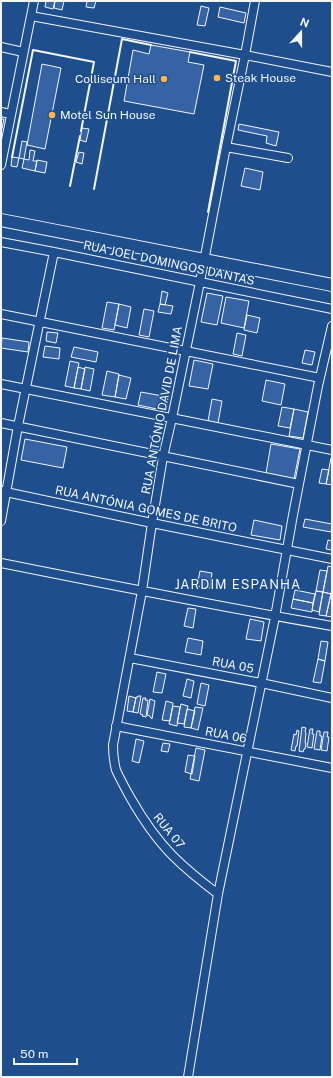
<svg xmlns="http://www.w3.org/2000/svg" width="333" height="1078" viewBox="0 0 333 1078" font-family="'Public Sans',sans-serif">
  <style>
    .building { fill: #3563a3; stroke: #f2f6ff }
    .lines { fill: none; stroke-linecap: round; stroke-linejoin: round }
    .street-casing { stroke: #f2f6ff; stroke-width: 10 }
    .primary-casing { stroke: #f2f6ff; stroke-width: 14 }
    .street { stroke: #1f4e8c; stroke-width: 8 }
    .primary { stroke: #1f4e8c; stroke-width: 12 }
    .wall { stroke: #f2f6ff; stroke-width: 2 }
    .poi-dot { fill: #ffb74d; stroke: #1f4e8c; stroke-width: 1.5 }
    .labels { text-anchor: middle; dominant-baseline: central; stroke-width: 3; stroke-linejoin: round; paint-order: stroke }
    .poi-label { font-size: 12px; fill: #f2f6ff; stroke: #1f4e8c; text-anchor: start }
    .street-label { font-size: 12px; fill: #f2f6ff; stroke: #1f4e8c }
    .neighbourhood-label { font-size: 13px; letter-spacing: 1px; fill: #f2f6ff; stroke: #1f4e8c }
  </style>
  <rect width="100%" height="100%" fill="#1f4e8c"/>
  <!-- building -->
  <path class="building" d="M46,1H55L53,9L45,7Z
    M55,1H64L62,10L54,8Z
    M87,1H96L94,8L86,7Z
    M201,6L209,8L205,26L197,25Z
    M220,7L246,13L244,23L218,17Z
    M151,45L190,52L188,62L204,65L194,114L124,101L133,50L149,54Z
    M42,64L61,68L45,149L27,145Z
    M1,119H4L1,133Z
    M239,124L279,132L276,146L266,143L267,136L238,130Z
    M82,128L89,129L86,142L80,140Z
    M22,141L27,142L24,159L19,158Z
    M30,150L35,151L33,161H37L35,171L22,168L24,159L29,160Z
    M79,152L84,153L82,164L76,162Z
    M12,157L19,158L17,167L11,166Z
    M37,160L47,162L45,173L35,171Z
    M245,168L263,172L260,190L241,186Z
    M162,291L168,293L165,305L160,304Z
    M207,293L223,296L217,325L201,322Z
    M226,297L249,301L244,328L221,323Z
    M107,302L119,304L114,330L102,328Z
    M119,304L131,307L127,328L115,325Z
    M160,304L173,306L171,314L158,312Z
    M144,309L154,311L149,337L139,335Z
    M247,315L260,318L257,333L244,330Z
    M47,332L58,333L56,343L46,341Z
    M237,333L246,335L242,356L233,354Z
    M2,338L29,342L28,352L1,348Z
    M45,346L60,348L59,359L43,357Z
    M74,347L98,352L96,362L71,357Z
    M305,350L315,352L312,365L302,363Z
    M194,360L213,364L208,389L189,386Z
    M70,361L79,363L74,388L65,386Z
    M78,367L85,369L81,389L74,388Z
    M85,367L94,369L90,391L81,389Z
    M107,371L119,374L115,397L102,395Z
    M119,375L131,378L126,399L115,397Z
    M266,380L285,384L281,405L262,401Z
    M141,392L168,397L166,411L138,405Z
    M212,399L222,401L218,423L208,421Z
    M282,407L294,409L290,428L278,426Z
    M294,409L308,412L303,438L289,436Z
    M25,439L67,447L63,468L21,460Z
    M271,444L300,449L294,479L266,473Z
    M331,458L332,459V485L326,484Z
    M322,469L329,470L326,484L319,483Z
    M305,519L332,524L331,532L303,527Z
    M254,520L282,526L280,540L251,535Z
    M328,540L332,541V550L326,549Z
    M328,566L332,567V587L331,594L323,592Z
    M320,570L327,571L323,592L316,591Z
    M200,571L212,573L210,588L197,586Z
    M295,590L315,594L313,603L293,599Z
    M316,591L323,592L319,612L312,610Z
    M323,592L331,594L326,616L319,615Z
    M331,594H332V617L326,616Z
    M293,599L313,603L312,612L291,608Z
    M188,608L196,609L193,628L184,626Z
    M250,619L264,622L261,641L246,639Z
    M188,638L203,641L201,655L185,652Z
    M321,641L328,642L325,661L318,659Z
    M318,659L325,661L321,683L313,682Z
    M157,672L166,674L162,693L153,692Z
    M187,679L194,681L191,698L183,696Z
    M201,683L209,685L205,706L197,704Z
    M129,696L136,698L133,712L127,711Z
    M138,696H141L138,713L133,712L136,697H138Z
    M143,698H146L145,700H148L146,717L142,716L143,715L140,714Z
    M150,699L155,701L152,719L150,717V716L147,715Z
    M166,701L173,703L170,721L162,720Z
    M181,704L188,706L184,724L177,723Z
    M173,706L180,707L177,726L169,724Z
    M195,707L203,708L198,730L191,728Z
    M187,709L195,711L191,728L184,727Z
    M302,727L306,728L305,732L306,733L305,743H306L305,749H304L303,752L299,751Z
    M310,729H313L312,734H314L312,748L307,747Z
    M297,730L299,731L297,746H296L295,751L291,750L294,734L296,735Z
    M317,731H320V736H322L320,750L314,749Z
    M324,732H328L327,737H329L327,751L321,750Z
    M136,739L144,741L139,763L132,761Z
    M163,743L170,744L168,752L161,751Z
    M196,748L205,750L199,781L190,779Z
    M188,755L195,756L192,774L185,772Z"/>
  <g class="lines">
    <!-- street casing -->
    <g class="street-casing">
      <path id="street" d="M31,16L245,55L332,72
        M1,47L23,52
        M1,112L11,114
        M226,147L288,158
        M1,165L34,1
        M1,242L54,252L332,309
        M1,314L320,378
        M1,384L332,450
        M1,423L299,484
        M1,491L152,523L332,559
        M1,521L18,426L54,252
        M1,563C111,585 221,607 332,626
        M130,658L261,683L332,698
        M116,726L332,768
        M218,894C202,882 187,870 173,856C156,839 142,818 130,797C125,788 120,779 116,770C114,762 113,754 113,745L142,591L152,523L163,457L172,418L200,282L226,147L245,55L255,1
        M188,1077L218,894L275,617L293,515L318,386L332,326"/>
    </g>
    <!-- primary casing -->
    <g class="primary-casing">
      <path id="primary" d="M1,220L332,285"/>
    </g>
    <!-- street -->
    <use href="#street" class="street"/>
    <!-- primary -->
    <use href="#primary" class="primary"/>
    <!-- wall -->
    <path class="wall" d="M190,52L236,61L208,212
      M12,157L33,50L94,62L81,131
      M70,186L80,136
      M94,189L122,39L151,45"/>
  </g>
  <!-- markers -->
  <g class="poi-dot">
    <circle cx="217" cy="78" r="4"/>
    <circle cx="164" cy="79" r="4"/>
    <circle cx="52" cy="115" r="4"/>
  </g>
  <g class="labels">
    <!-- poi labels -->
    <g class="poi-label">
      <text x="225" y="78">Steak House</text>
      <text x="156" y="79" text-anchor="end">Colliseum Hall</text>
      <text x="60" y="115">Motel Sun House</text>
    </g>
    <!-- street labels -->
    <g class="street-label">
      <text transform="translate(169 263) rotate(12)">RUA JOEL DOMINGOS DANTAS</text>
      <text transform="translate(162 410) rotate(-79)">RUA ANTÓNIO DAVID DE LIMA</text>
      <text transform="translate(146 509) rotate(12)">RUA ANTÓNIA GOMES DE BRITO</text>
      <text transform="translate(233 665) rotate(11)">RUA 05</text>
      <text transform="translate(226 735) rotate(11)">RUA 06</text>
      <text transform="translate(169 831) rotate(51)">RUA 07</text>
    </g>
    <!-- neighbourhood labels -->
    <g class="neighbourhood-label">
      <text x="238" y="584">JARDIM ESPANHA</text>
    </g>
  </g>
  <!-- border -->
  <rect width="333" height="1078" fill="none" stroke="#f2f6ff" stroke-width="4"/>
  <!-- north arrow -->
  <g transform="translate(301 32) rotate(21)" stroke="#1f4e8c" stroke-width="3" paint-order="stroke">
  <path d="M0-3L7 15L0 10L-7 15Z" fill="#f2f6ff"/>
  <text y="-6" font-size="11" font-weight="bold" text-anchor="middle" fill="#f2f6ff">N</text>
  </g>
  <!-- scale -->
  <path d="M14 1058v6h63v-6" fill="none" stroke="#f2f6ff" stroke-width="2"/>
  <text x="20" y="1058" font-size="12" fill="#f2f6ff" stroke="#1f4e8c" stroke-width="3" paint-order="stroke">50 m</text>
</svg>
